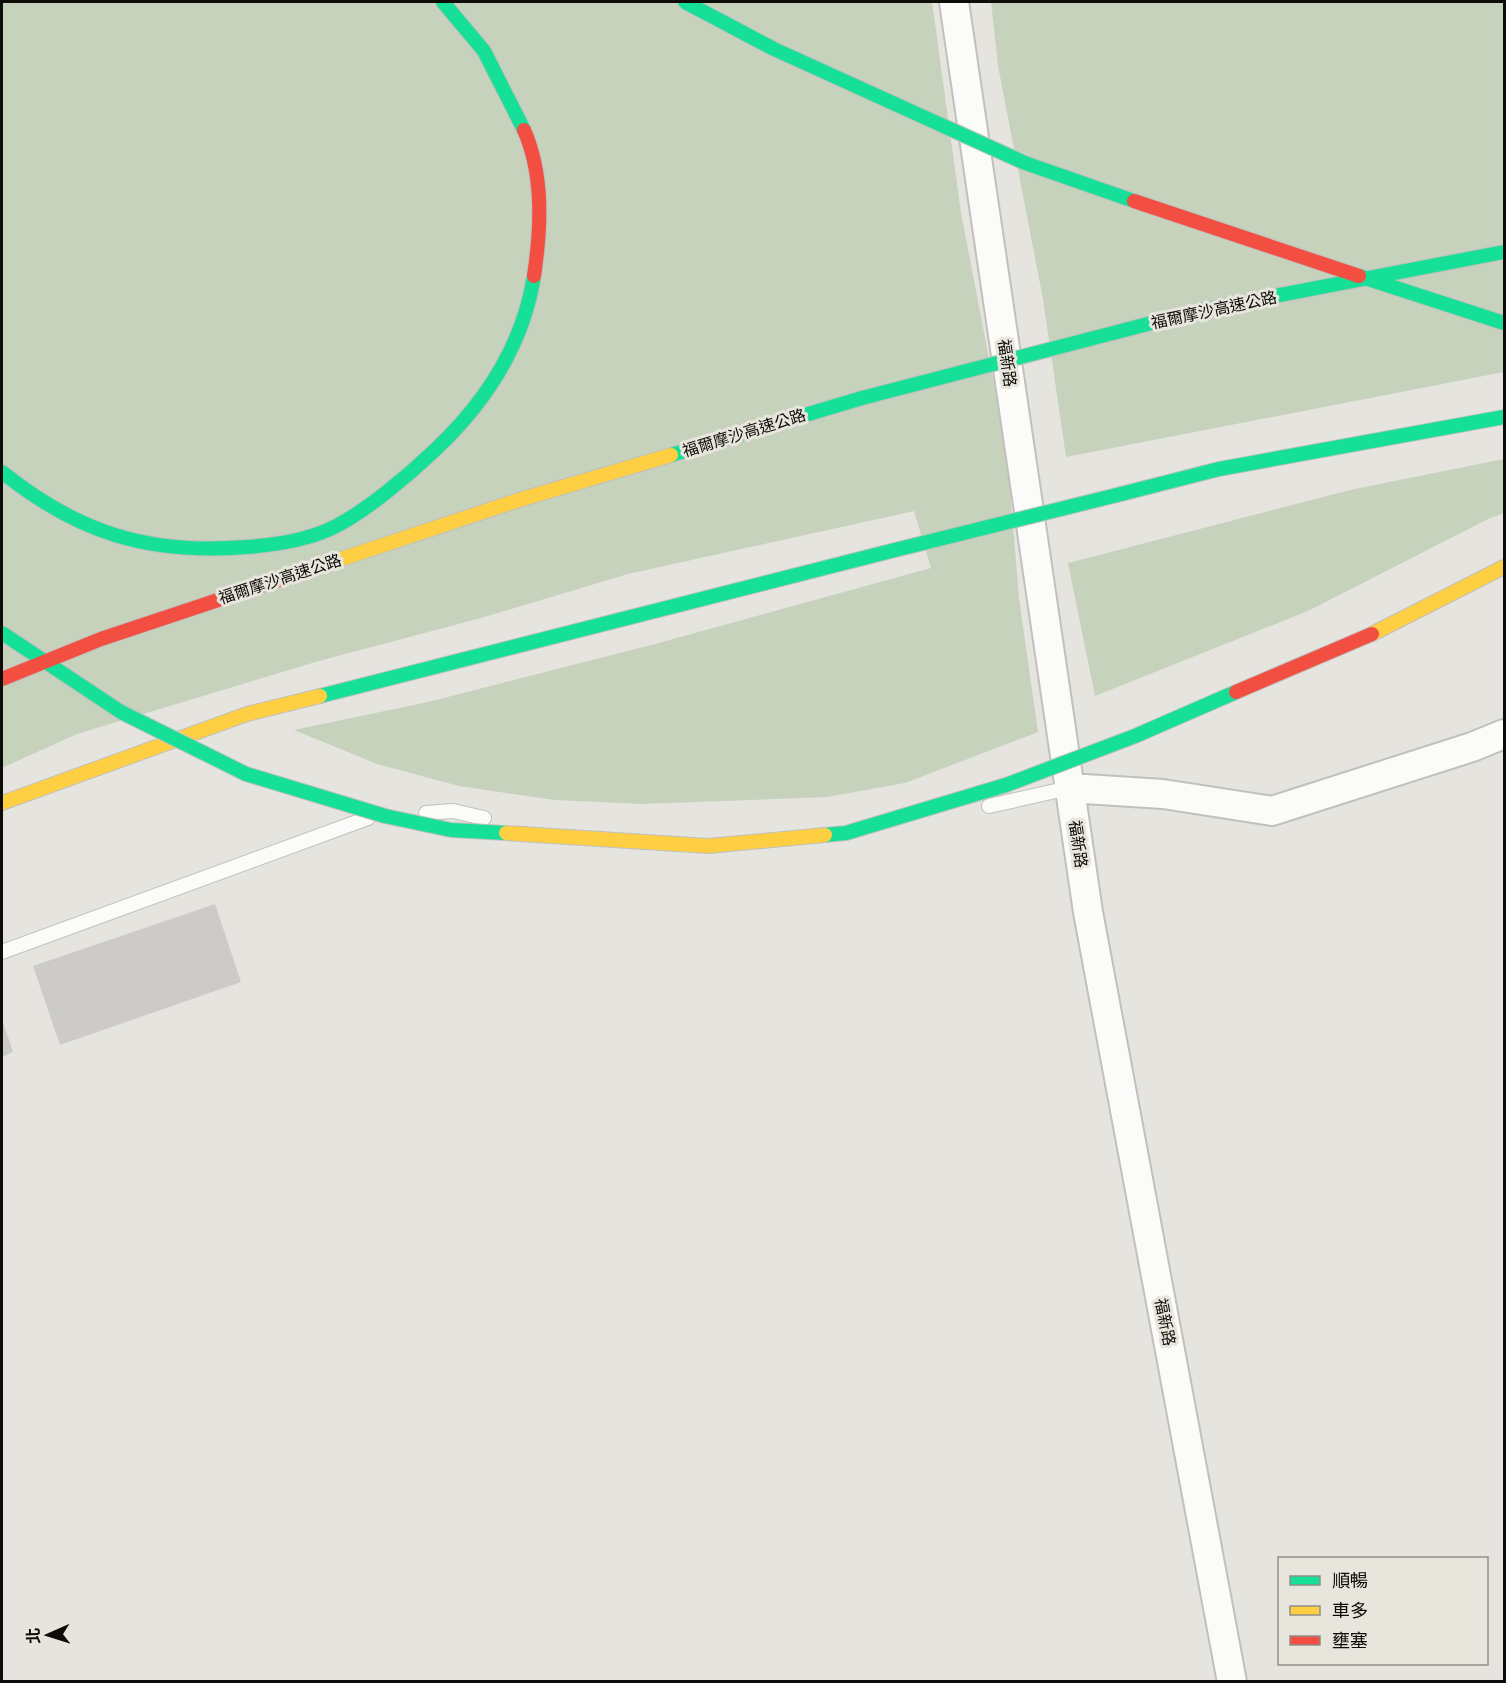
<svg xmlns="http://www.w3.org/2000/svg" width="1506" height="1683" viewBox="0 0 1506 1683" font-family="Raleway,'Noto Sans TC',sans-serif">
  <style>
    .green { fill: #c7d2bc }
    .building { fill: #cdcbc8 }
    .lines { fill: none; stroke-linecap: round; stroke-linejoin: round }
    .lane-casing { stroke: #c1c0bd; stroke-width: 16 }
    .street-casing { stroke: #c1c0bd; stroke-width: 32 }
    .fast-casing { stroke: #c0c0be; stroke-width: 16 }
    .slow-casing { stroke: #c0c0be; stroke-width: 16 }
    .jam-casing { stroke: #c0c0be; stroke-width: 16 }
    .lane { stroke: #fbfbfa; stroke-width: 14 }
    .street { stroke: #fbfbfa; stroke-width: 28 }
    .fast { stroke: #16e098; stroke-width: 14 }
    .slow { stroke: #ffcf43; stroke-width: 14 }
    .jam { stroke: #f24e42; stroke-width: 14 }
    .fast-bridge-casing { stroke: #c0c0be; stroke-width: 16; stroke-linecap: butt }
    .slow-bridge-casing { stroke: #c0c0be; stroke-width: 16; stroke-linecap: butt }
    .jam-bridge-casing { stroke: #c0c0be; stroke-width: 16; stroke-linecap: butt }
    .fast-bridge { stroke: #16e098; stroke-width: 14 }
    .slow-bridge { stroke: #ffcf43; stroke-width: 14 }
    .jam-bridge { stroke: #f24e42; stroke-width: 14 }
    .labels { text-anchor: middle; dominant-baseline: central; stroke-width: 6; stroke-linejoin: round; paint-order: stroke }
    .street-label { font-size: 16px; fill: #0d0c09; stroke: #e8e5dc }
  </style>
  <rect width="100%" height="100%" fill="#e5e4df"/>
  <!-- green -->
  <path class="green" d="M2,2H932L961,213L1007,452L1019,598L1038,732L905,783L827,797L642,804L554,800L459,786L377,764L294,730L428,702L655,644L931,568L914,511L628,574L481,618L319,661L77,734L2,768Z
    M991,2H1504V372L1066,457L1043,299L998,66Z
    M1504,459V513L1488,519L1308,611L1095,696L1068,563L1350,490Z"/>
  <!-- building -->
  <path class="building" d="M215,904L241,982L60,1045L33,966Z
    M2,1019L13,1052L2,1057Z"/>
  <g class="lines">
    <!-- lane casing -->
    <g class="lane-casing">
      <path id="lane" d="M989,806L1069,788
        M426,813L453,811L484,818
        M2,952L368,818"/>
    </g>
    <!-- street casing -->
    <g class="street-casing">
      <path id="street" d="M954,2L1088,912L1232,1682
        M1069,788L1163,794L1272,811L1472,747L1504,734"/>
    </g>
    <!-- fast casing -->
    <g class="fast-casing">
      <path id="fast" d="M443,2L484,51L524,130
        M2,472C78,533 149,555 246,547C274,545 304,541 330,529C363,514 409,475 435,450C485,403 523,345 534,276
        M1121,494L1219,469L1504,417
        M320,696L895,550"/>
    </g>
    <!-- slow casing -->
    <g class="slow-casing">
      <path id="slow" d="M1372,634L1504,567
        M2,803L247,714L320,696"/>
    </g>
    <!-- jam casing -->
    <g class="jam-casing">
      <path id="jam" d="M524,130C544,175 541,229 534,276"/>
    </g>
    <!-- lane -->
    <use href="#lane" class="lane"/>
    <!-- street -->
    <use href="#street" class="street"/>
    <!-- fast -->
    <use href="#fast" class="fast"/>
    <!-- slow -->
    <use href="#slow" class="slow"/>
    <!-- jam -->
    <use href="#jam" class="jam"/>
    <!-- fast-bridge casing -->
    <g class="fast-bridge-casing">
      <path id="fast-bridge" d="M685,2L774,49L1025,163L1134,201
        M1359,276L1504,323
        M671,455L862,398L1202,310L1504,252
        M895,550L1121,494
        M2,633L121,712L246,774L385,816L451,830L506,833
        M825,835L846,833L1006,785L1135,736L1236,692"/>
    </g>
    <!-- slow-bridge casing -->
    <g class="slow-bridge-casing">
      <path id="slow-bridge" d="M287,577L519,500L671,455
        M506,833L708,846L825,835"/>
    </g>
    <!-- jam-bridge casing -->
    <g class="jam-bridge-casing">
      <path id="jam-bridge" d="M1134,201L1359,276
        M2,679L101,639L287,577
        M1236,692L1372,634"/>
    </g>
    <!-- fast-bridge -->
    <use href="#fast-bridge" class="fast-bridge"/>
    <!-- slow-bridge -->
    <use href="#slow-bridge" class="slow-bridge"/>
    <!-- jam-bridge -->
    <use href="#jam-bridge" class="jam-bridge"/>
  </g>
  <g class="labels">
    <!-- street labels -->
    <g class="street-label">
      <text transform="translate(1214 310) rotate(-12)">福爾摩沙高速公路</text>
      <text transform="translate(1007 363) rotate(82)">福新路</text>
      <text transform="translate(744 433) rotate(-17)">福爾摩沙高速公路</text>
      <text transform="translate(280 579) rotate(-18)">福爾摩沙高速公路</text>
      <text transform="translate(1078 844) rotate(82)">福新路</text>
      <text transform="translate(1165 1322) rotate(79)">福新路</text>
    </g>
  </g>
  <!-- border -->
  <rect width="1506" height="1683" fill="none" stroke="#0d0c09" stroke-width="6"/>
  <!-- legend -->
  <rect x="1278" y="1557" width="210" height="108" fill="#e8e5dc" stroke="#908e88" stroke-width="1.5"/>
  <rect x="1290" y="1576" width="30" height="9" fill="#16e098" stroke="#908e88" stroke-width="1.5"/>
  <text x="1332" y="1587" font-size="18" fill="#0d0c09">順暢</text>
  <rect x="1290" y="1606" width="30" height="9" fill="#ffcf43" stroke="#908e88" stroke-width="1.5"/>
  <text x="1332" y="1617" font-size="18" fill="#0d0c09">車多</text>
  <rect x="1290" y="1636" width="30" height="9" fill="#f24e42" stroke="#908e88" stroke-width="1.5"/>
  <text x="1332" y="1647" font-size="18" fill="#0d0c09">壅塞</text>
  <!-- north arrow -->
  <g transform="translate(48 1635) rotate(267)" stroke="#e8e5dc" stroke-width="4.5" paint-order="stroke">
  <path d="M0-4.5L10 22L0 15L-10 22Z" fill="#0d0c09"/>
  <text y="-9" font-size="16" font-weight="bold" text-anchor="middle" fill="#0d0c09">北</text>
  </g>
</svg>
